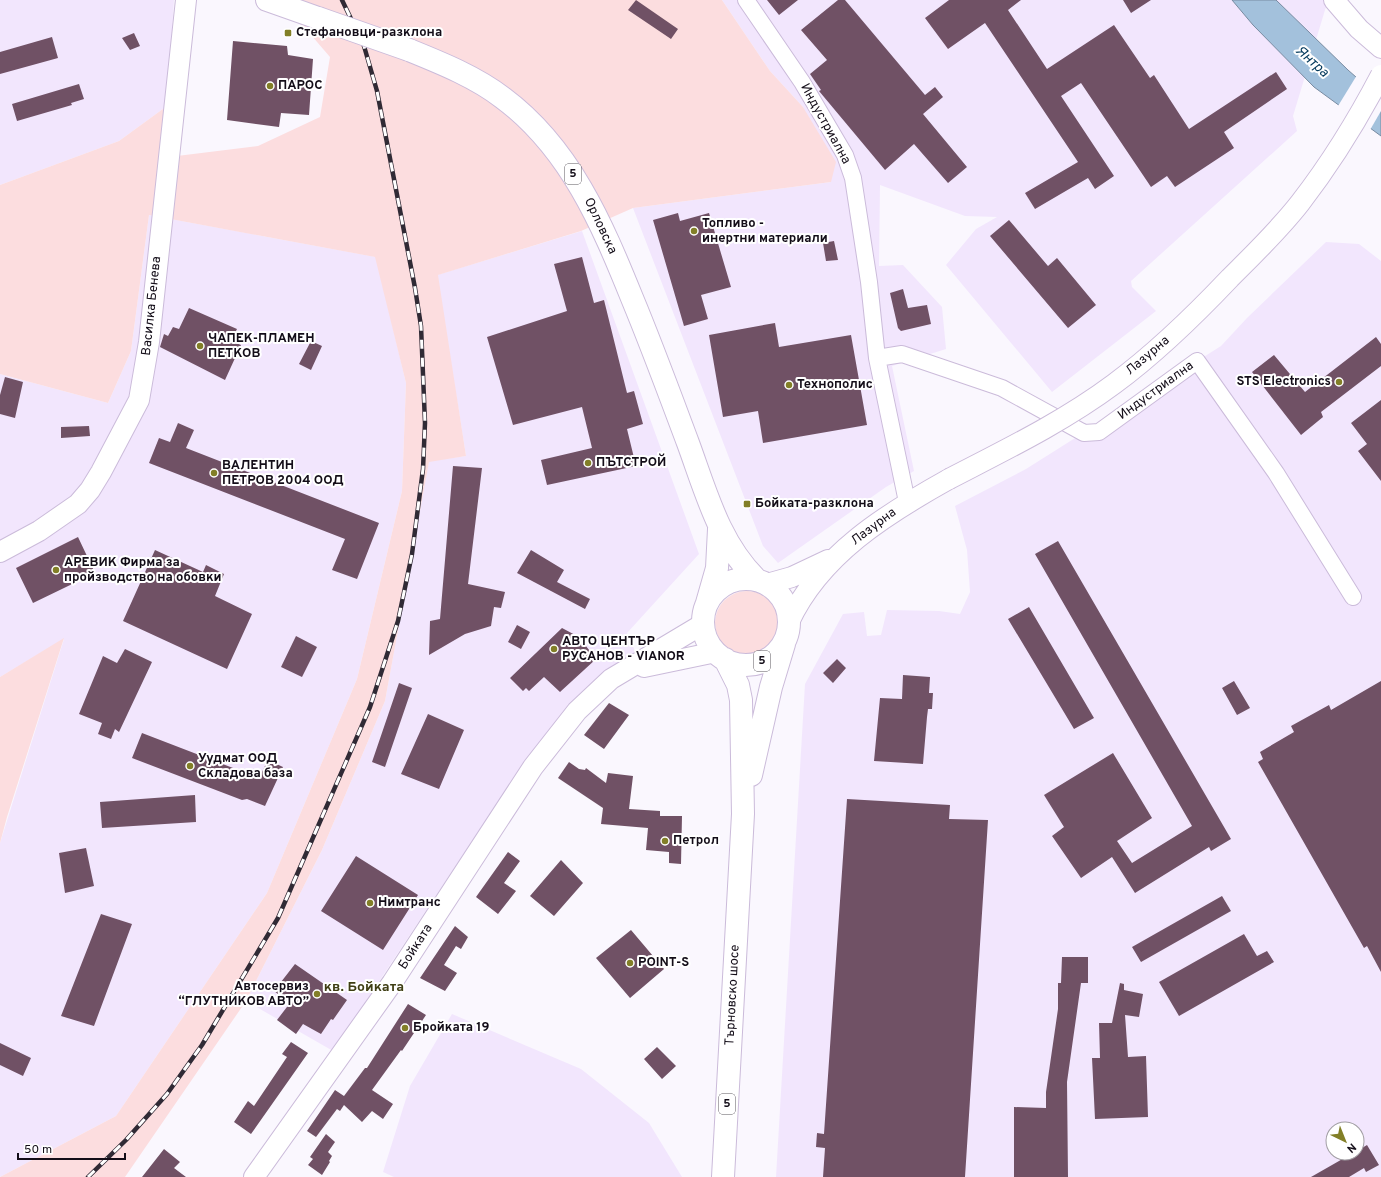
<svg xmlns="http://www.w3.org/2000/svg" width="1381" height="1177" viewBox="0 0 1381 1177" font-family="Overpass,sans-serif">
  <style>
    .built { fill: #f2e6fd; fill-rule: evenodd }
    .green { fill: #fcdddf }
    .water { fill: #a3c1dc; stroke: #788ba1 }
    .pier { fill: #faf7fe }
    .building { fill: #705165 }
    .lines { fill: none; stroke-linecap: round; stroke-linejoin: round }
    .minor-casing { stroke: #cbbbda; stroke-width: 18 }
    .tertiary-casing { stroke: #cbbbda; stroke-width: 22 }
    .primary-casing { stroke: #cbbbda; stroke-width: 24 }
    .minor { stroke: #fff; stroke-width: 16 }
    .tertiary { stroke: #fff; stroke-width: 20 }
    .primary { stroke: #fff; stroke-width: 22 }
    .rail-casing { stroke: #302a35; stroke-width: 4.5 }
    .rail { stroke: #fff; stroke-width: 3; stroke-dasharray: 9; stroke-linecap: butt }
    .tertiary-bridge-casing { stroke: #cbbbda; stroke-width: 22; stroke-linecap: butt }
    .primary-bridge-casing { stroke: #cbbbda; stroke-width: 24; stroke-linecap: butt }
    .tertiary-bridge { stroke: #fff; stroke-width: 20 }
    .primary-bridge { stroke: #fff; stroke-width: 22 }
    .poi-dot { fill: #827f27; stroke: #fff; stroke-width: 1.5 }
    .labels { text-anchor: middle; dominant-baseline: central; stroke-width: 4; stroke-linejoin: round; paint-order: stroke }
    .shield { fill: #fff; stroke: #5a565d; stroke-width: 1 }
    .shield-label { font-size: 12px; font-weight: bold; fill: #130d18 }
    .poi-label { font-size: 13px; font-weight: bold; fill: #130d18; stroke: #fff; text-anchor: start }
    .street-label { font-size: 13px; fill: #130d18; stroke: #fff }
    .water-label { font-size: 14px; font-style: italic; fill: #02385b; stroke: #fff }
    .neighbourhood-label { font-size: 14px; font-weight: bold; fill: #3f3e14; stroke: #fff }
  </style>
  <rect width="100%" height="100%" fill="#faf7fe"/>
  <!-- built -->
  <path class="built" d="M0,0H174L167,106L119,141L0,185Z
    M722,0H1328L1293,116L1297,131L1131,281L1132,287L1156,311L1052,392L946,265L976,229L997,217L965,216L880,185L879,266L903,265L942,307L946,349L892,366L914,471L886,487L778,563L763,546L633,208L831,182L803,107L770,71Z
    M149,215L376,257L406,383L402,491L357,679L267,893L116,1116L0,1177V843L64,639L0,677V374L108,403L131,351Z
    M582,231L699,554L627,633L635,651L581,698L539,744L511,782L333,1051L246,1001L322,850L385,701L429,461L466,456L437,275Z
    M1326,242L1359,244L1381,261V1177H776L805,684L843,614L864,612L867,636L881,635L887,610L939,611L960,614L970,592L967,550L955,506L1026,469L1221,346L1247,318ZM1333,1129H1357V1153H1333Z
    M452,1014L581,1069L649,1123L682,1177H394L383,1172L410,1086Z"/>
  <!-- green -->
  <path class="green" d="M270,0H722L770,71L803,107L836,162L831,182L633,208L581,231L438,275L466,456L429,462L385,701L322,850L246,1001L125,1177H0L116,1116L267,893L357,679L402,491L406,383L375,257L149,215L131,351L108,403L0,374V185L119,141L167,106L177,156L258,146L320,117L330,57L305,28Z
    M715 623a32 32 0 1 1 64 0a32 32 0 1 1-64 0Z
    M64,638L7,817L0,843V677Z"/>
  <!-- water -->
  <path class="water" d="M1232,0H1276L1348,70L1381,99V136L1314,87L1253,25Z"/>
  <!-- pier -->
  <path class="pier" d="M1357,75L1381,96V111L1370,130L1338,106Z"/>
  <!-- building -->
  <path class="building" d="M636,0L678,29L671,39L628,10Z
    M767,0H798L779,15Z
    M838,0H845L925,95L935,87L943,97L923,114L967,167L948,183L914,144L885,170L819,91L821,90L810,74L827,60L801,30Z
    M949,0H1021L1008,10L1047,69L1114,25L1150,78L1154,75L1189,129L1276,72L1287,89L1224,132L1234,148L1175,187L1167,176L1151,187L1081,83L1061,96L1114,176L1095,189L1088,178L1035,209L1025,193L1078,162L985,23L948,49L925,18Z
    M1123,0H1151L1131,13Z
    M134,33L140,46L130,50L122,38Z
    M52,37L58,58L0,74V52Z
    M233,41L287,46L288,55L313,59L309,115L281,113L279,127L227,120Z
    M79,84L84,99L71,103L72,105L17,121L12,104Z
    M678,213L680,221L709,213L731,287L701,295L708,319L684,326L653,220Z
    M1009,220L1048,266L1057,258L1096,305L1068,328L990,236Z
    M834,241L838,260L826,261L823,243Z
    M582,257L594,303L604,300L627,393L634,391L643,424L627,429L636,466L547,485L541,460L592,448L582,407L513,425L487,337L567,311L554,264Z
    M903,289L908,308L927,305L931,324L901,331L898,328L890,293Z
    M189,308L237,329L231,341L241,345L225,380L160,347L164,334L168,336L173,327L179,329Z
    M775,323L779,347L851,335L867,425L763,443L758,411L723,417L709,335Z
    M1376,337L1381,344V366L1321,412L1323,417L1301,435L1252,372L1274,355L1305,392Z
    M311,341L322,346L311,370L299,364Z
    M5,377L23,382L15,418L0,414V395Z
    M1381,400V481L1358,451L1367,444L1351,423Z
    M178,423L194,430L186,448L379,523L357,579L332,570L345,539L149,463L159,438L170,442Z
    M89,426L90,436L61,438V427Z
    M453,466L482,468L468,584L505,592L501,608L494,607L491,626L465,634L429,655L430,621L440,619Z
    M78,537L95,573L33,603L16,568Z
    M1058,541L1231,839L1211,851L1209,847L1135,893L1112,857L1081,878L1052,836L1064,827L1044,795L1113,753L1152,818L1117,841L1132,863L1192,826L1035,554Z
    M155,550L203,572L206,565L224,574L215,596L252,614L227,669L123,621Z
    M531,550L564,570L557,582L590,599L585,609L517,573Z
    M1029,607L1094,718L1074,729L1008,619Z
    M517,625L530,632L521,649L508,642Z
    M562,628L579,637L596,659L560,692L544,677L529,691L526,688L523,691L510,678Z
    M296,636L317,647L302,677L281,667Z
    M125,649L152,662L119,732L115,729L111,739L98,734L102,723L79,714L103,656L117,663Z
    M837,659L846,668L833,683L823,673Z
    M903,675L930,677L929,693H933L932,709H928L927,717L923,764L874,761L880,698L902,699Z
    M1234,681L1250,708L1237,715L1222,688Z
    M1381,681V972L1367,946L1364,948L1258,762L1263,759L1260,752L1294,732L1291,726L1329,705L1331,710Z
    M399,683L412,688L385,767L372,762Z
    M609,703L629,715L604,749L584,735Z
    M428,714L464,730L439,789L401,774Z
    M142,733L259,778L268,760L283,767L265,806L247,799L242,800L132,758Z
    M569,762L579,769L585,770L586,768L606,783L608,773L633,776L629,809L660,811V816H682L681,864L669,863V852L646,850L648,828L601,824L603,808L558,778Z
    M195,795L196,822L102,828L100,802Z
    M847,799L950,805L949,819L988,820L965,1177H823L825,1148L816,1147L817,1133L824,1134Z
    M86,848L94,886L65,893L59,853Z
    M508,852L520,861L504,883L516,891L498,914L476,897Z
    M356,856L418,895L383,950L321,911Z
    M561,860L583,883L554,916L530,896Z
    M1222,896L1231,911L1141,962L1132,947Z
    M101,914L132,924L94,1026L61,1016Z
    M455,926L468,937L461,949L456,946L444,965L457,973L445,991L420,978Z
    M631,930L664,969L630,998L596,958Z
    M1244,934L1257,956L1267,951L1274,962L1179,1016L1159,982Z
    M1062,957H1088V983H1081L1067,1082L1068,1177H1014V1107L1046,1108V1092L1058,1009V983H1061Z
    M295,964L347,1000L333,1020L331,1019L321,1034L303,1024L296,1034L277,1020L290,1003L274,991Z
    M1120,983L1124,984V990L1143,994L1139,1017L1125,1015L1128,1057L1146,1056L1148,1117L1095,1119L1092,1058H1100L1099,1023H1112Z
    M408,1004L426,1015L402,1051L401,1050L372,1090L393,1104L383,1119L372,1111L362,1122L344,1105L340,1111L337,1109L316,1137L307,1131L335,1090L344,1096L365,1068H367Z
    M291,1042L308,1053L251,1134L234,1122L248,1101L254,1106L287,1057L282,1054Z
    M0,1043L31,1058L23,1076L0,1065Z
    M657,1047L676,1066L662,1079L644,1059Z
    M326,1134L335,1142L328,1152L332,1156L329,1161L330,1162L322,1175L308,1165L313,1159L310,1157Z
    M1367,1145L1379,1165L1366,1172L1364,1168L1349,1177H1311L1353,1153H1357V1151Z
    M164,1149L180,1162L174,1168L186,1177H142Z"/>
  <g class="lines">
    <!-- minor casing -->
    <g class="minor-casing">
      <path id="minor" d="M746,0L802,82L845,155L853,178L869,282L877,358L907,502
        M877,358L902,354L1002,388L1084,433L1099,432L1197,361L1276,473L1353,597"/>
    </g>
    <!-- tertiary casing -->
    <g class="tertiary-casing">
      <path id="tertiary" d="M1334,0L1359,29L1381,48
        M0,552L39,531L78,504L90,490L101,472L139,400L149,342L186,0
        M767,584L792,577L828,560
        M789,622C820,555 886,514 949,479
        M644,667L716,652
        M254,1177L392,983L533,767L577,711L611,679L703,624"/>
    </g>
    <!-- primary casing -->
    <g class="primary-casing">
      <path id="primary" d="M267,0L318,18
        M409,50C441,63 476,77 503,98C570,148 602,224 632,298C652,346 670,395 688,443C706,492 719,543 757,580
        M703 622a43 43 0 1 1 86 0a43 43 0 1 1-86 0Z
        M707,603L717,568L719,529
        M751,775L771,687L784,644
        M723,1177L743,814L741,700L738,685L725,659"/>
    </g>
    <!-- minor -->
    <use href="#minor" class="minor"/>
    <!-- tertiary -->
    <use href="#tertiary" class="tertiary"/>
    <!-- primary -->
    <use href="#primary" class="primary"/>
    <!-- rail casing -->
    <g class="rail-casing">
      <path id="rail" d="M88,1177L126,1140L167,1094L202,1045L278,918L370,707L398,621L412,554L423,469L425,423L421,326L415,288L377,91L364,46L342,0"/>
    </g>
    <!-- rail -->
    <use href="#rail" class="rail"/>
    <!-- tertiary-bridge casing -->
    <g class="tertiary-bridge-casing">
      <path id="tertiary-bridge" d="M949,479C1005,450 1063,422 1114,384C1156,353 1194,316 1230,278C1254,254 1279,230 1300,203C1331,163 1358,119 1381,75"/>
    </g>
    <!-- primary-bridge casing -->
    <g class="primary-bridge-casing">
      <path id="primary-bridge" d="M318,18L409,50"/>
    </g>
    <!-- tertiary-bridge -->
    <use href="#tertiary-bridge" class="tertiary-bridge"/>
    <!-- primary-bridge -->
    <use href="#primary-bridge" class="primary-bridge"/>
  </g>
  <!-- markers -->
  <g class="poi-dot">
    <rect x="284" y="29" width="8" height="8" rx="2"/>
    <circle cx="270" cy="86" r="4"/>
    <circle cx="694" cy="231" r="4"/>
    <circle cx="200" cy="346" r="4"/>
    <circle cx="1339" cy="382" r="4"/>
    <circle cx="789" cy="385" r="4"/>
    <circle cx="588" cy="463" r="4"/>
    <circle cx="214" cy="473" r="4"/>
    <rect x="743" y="500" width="8" height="8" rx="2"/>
    <circle cx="56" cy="570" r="4"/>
    <circle cx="554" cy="649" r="4"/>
    <circle cx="190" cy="766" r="4"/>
    <circle cx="665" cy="841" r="4"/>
    <circle cx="370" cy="903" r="4"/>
    <circle cx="630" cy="963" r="4"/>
    <circle cx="317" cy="994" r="4"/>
    <circle cx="405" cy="1028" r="4"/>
  </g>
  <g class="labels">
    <!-- shield labels -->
    <g class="shield">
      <rect x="565" y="164" width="16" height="20" rx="3"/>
      <rect x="754" y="651" width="16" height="20" rx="3"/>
      <rect x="719" y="1094" width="16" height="20" rx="3"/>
    </g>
    <g class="shield-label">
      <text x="573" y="174">5</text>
      <text x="762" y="661">5</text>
      <text x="727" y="1104">5</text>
    </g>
    <!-- poi labels -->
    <g class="poi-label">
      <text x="296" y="33">Стефановци-разклона</text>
      <text x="278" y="86">ПАРОС</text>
      <text x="702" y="224">Топливо -<tspan x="702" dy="15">инертни материали</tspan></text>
      <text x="208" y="339">ЧАПЕК-ПЛАМЕН<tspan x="208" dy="15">ПЕТКОВ</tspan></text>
      <text x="1331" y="382" text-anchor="end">STS Electronics</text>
      <text x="797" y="385">Технополис</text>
      <text x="596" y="463">ПЪТСТРОЙ</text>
      <text x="222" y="466">ВАЛЕНТИН<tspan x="222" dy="15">ПЕТРОВ 2004 ООД</tspan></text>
      <text x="755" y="504">Бойката-разклона</text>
      <text x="64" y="563">АРЕВИК Фирма за<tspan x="64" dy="15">пройзводство на обовки</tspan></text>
      <text x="562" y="642">АВТО ЦЕНТЪР<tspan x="562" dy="15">РУСАНОВ - VIANOR</tspan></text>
      <text x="198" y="759">Уудмат ООД<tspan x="198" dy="15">Складова база</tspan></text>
      <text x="673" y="841">Петрол</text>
      <text x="378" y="903">Нимтранс</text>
      <text x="638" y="963">POINT-S</text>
      <text x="309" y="987" text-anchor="end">Автосервиз<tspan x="309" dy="15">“ГЛУТНИКОВ АВТО”</tspan></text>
      <text x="413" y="1028">Бройката 19</text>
    </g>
    <!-- street labels -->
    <g class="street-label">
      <text transform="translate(825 124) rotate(61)">Индустриална</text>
      <text transform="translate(600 226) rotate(65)">Орловска</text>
      <text transform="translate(152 306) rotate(-84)">Василка Бенева</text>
      <text transform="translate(1148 356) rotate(-40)">Лазурна</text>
      <text transform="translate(1156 391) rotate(-36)">Индустриална</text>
      <text transform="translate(874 527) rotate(-37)">Лазурна</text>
      <text transform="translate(416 947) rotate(-57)">Бойката</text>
      <text transform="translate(733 995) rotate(-87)">Търновско шосе</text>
    </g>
    <!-- water labels -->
    <g class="water-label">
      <text transform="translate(1312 62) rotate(42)">Янтра</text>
    </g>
    <!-- neighbourhood labels -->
    <g class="neighbourhood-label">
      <text x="364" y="987">кв. Бойката</text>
    </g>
  </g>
  <!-- north arrow -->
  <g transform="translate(1345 1141) rotate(137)"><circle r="19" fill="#ffffff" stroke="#a19ea3"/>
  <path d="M0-3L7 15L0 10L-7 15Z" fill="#827f27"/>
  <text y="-6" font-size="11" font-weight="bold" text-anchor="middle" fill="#130d18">N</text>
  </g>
  <!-- scale -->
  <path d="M18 1153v6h107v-6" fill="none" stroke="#130d18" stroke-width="2"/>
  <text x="24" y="1153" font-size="12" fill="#130d18" stroke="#ffffff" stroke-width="3" paint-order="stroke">50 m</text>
</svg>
